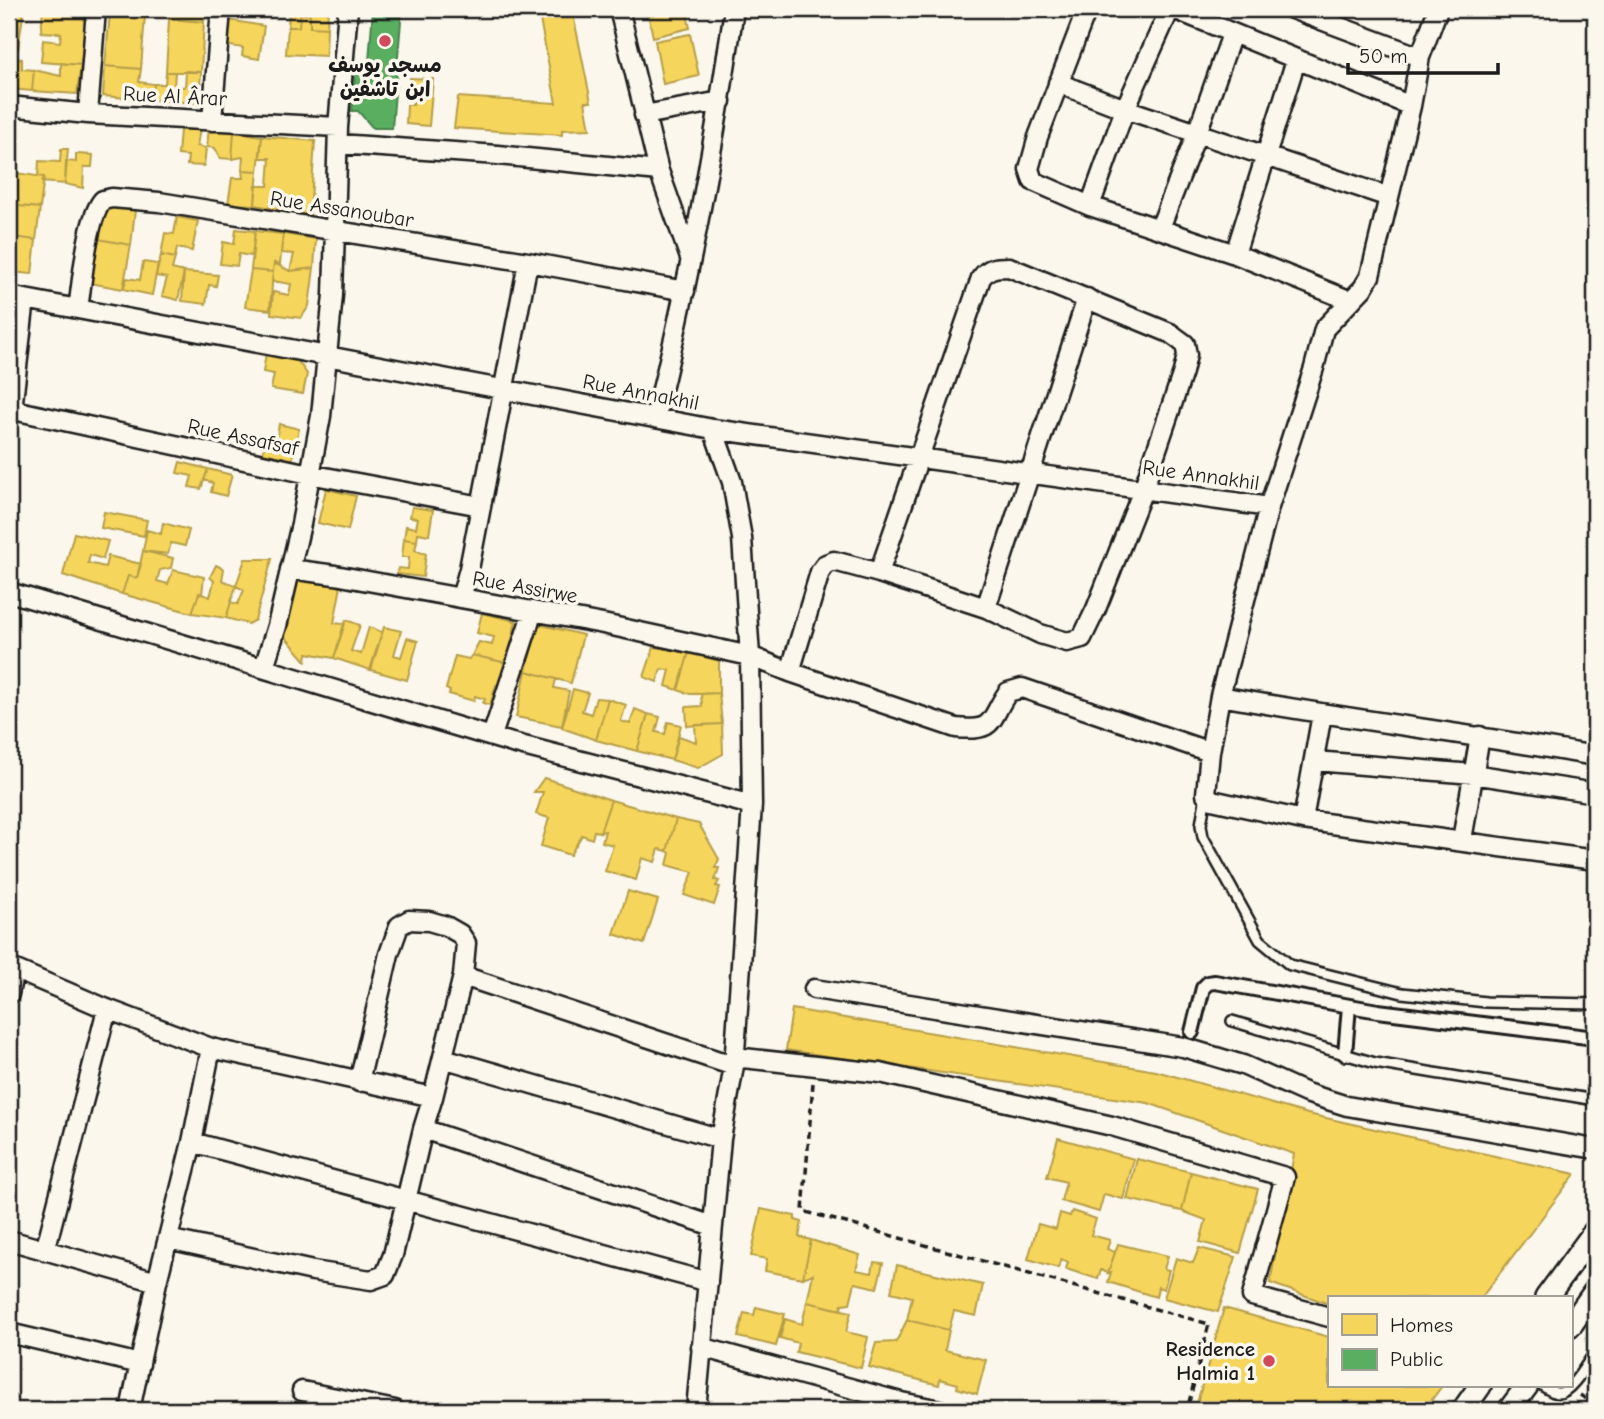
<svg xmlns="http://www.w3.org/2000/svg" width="1604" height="1419" viewBox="0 0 1604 1419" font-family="'Comic Neue','Playpen Sans Arabic',sans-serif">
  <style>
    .homes { fill: #f6d55c; stroke: #b59e49; stroke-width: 2 }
    .public { fill: #5aae61; stroke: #47824c; stroke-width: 2 }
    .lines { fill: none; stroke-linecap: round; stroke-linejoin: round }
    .service-casing { stroke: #1c1c1c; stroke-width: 14 }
    .pedestrian-casing { stroke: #1c1c1c; stroke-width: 18 }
    .minor-casing { stroke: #1c1c1c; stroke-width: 23 }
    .tertiary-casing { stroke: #1c1c1c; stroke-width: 26 }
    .path { stroke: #1c1c1c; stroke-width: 3.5; stroke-dasharray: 7 5; stroke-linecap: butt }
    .service { stroke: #fbf7ec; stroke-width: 9 }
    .pedestrian { stroke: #fbf7ec; stroke-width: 12 }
    .minor { stroke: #fbf7ec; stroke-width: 18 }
    .tertiary { stroke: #fbf7ec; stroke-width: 21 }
    .poi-dot { fill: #d1495b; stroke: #fbf7ec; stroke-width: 2.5 }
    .labels { text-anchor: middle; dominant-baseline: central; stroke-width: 7; stroke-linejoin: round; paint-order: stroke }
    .poi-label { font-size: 21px; font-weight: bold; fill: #1c1c1c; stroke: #fbf7ec }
    .street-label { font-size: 21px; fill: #1c1c1c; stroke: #fbf7ec }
  </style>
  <rect width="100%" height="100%" fill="#fbf7ec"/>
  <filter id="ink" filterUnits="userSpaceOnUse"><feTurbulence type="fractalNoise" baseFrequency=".0143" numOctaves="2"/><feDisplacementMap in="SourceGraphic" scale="14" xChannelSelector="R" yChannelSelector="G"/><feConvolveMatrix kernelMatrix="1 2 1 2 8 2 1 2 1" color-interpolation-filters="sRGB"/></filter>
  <g filter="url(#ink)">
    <!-- homes -->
    <path class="homes" d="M9,9H24L18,49L9,47Z
      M43,9H86L81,65L41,62L43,40L60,42L61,33L41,32Z
      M110,9H145V15L110,13Z
      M170,9H206L204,22L169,19Z
      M289,9H328L327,28L310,27V14H300L299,27H288Z
      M538,9H572L591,102H585L590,129L562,130V135L454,128L458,97L556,103Z
      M647,9H686L690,28L653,37Z
      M110,13L145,15L141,69L105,66Z
      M300,14H310V27L327,28L326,56L286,54L288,27H299Z
      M169,19L204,22L201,72H166Z
      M228,20L264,26L259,59L242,56L243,48L224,45Z
      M690,34L699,76L663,84L655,41Z
      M14,58L22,59V69L34,70L32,91L9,89V71L13,72Z
      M61,63L81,65L77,94L32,91L34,70L61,76Z
      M105,66L141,69L139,82L154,84L153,100L103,96Z
      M186,71L201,72L199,103L153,100L154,84H165L166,72H175L174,86L185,87Z
      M410,78L433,79L429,126L406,124L407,105H413V96L409,95Z
      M209,127L234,132L232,159L220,158L215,148L207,147Z
      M200,128L197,146L206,148L204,166L187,165L188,156L178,155L180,130Z
      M234,132L262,136L258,171L242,170L243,157L232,159Z
      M262,136L315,141L310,215L255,205L256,186H268L270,158H260Z
      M61,149H68L65,184L42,182L44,177H38L39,161L60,162Z
      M76,154L93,155L92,167H84L83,188L65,184L66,161L76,162Z
      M242,170L258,171L255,205L228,204L232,178H243Z
      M9,172L44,177L40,208L9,205Z
      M9,205L40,208L36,240L13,237L12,247H9Z
      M104,206L135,210L131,245L98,239Z
      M177,217L198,221L192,251L177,248L175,258L161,255L165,233L174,234Z
      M236,229L255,231L252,256L239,254L237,266L220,264L223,242L234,244Z
      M255,231L283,234L280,264L274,263L273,272L251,270Z
      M283,234L316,239L314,268L290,271L294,254L281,253Z
      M13,237L36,240L32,274L9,272V247H12Z
      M98,239L131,245L123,289L90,283Z
      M161,255L175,258L172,269L184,272L178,300L162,296L167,278L156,276Z
      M143,262L158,264L152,295L123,289L127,278L140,280Z
      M274,263L290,271L314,268L309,306L301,318L271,314L273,292L289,295L291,284L272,281Z
      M251,270L273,272L270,310L245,307Z
      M184,272L218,275L216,286L209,285L206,304L182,301Z
      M266,353L295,357L307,374L303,394L271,389L274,374L263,372Z
      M279,424L299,429L291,466L261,459L266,439L277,436Z
      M180,462L208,469L201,489L189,487L192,476L177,473Z
      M208,469L232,475L226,496L211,492L213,483L204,480Z
      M326,489L356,496L348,530L318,523Z
      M412,507L433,510L429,535L418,533L417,541L404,539L406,526L416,528L418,518L410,517Z
      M104,512L147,520L144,536L101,528Z
      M163,523L189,530L185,546L171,543L168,554L143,551L147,530L161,534Z
      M74,533L108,541L103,559L90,555L88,563L105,567L108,556L141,564L137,578L128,576L122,594L63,575Z
      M404,539L417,541L415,550L426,554L423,577L397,574L398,568L408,569L409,557H402Z
      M143,551L173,558L171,568L160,570L157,581L168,584L173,570L204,577L202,594L199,593L192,613L122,594L128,576L137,578Z
      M245,559H272L255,620L248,624L226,618L231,602L238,604L244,590L236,586Z
      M216,565L224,569L222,580L236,586L226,618L192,613L199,593L210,597L214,581L210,577Z
      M292,579L341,586L334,623L344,624L334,658L307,653L306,661L281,632Z
      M482,613L516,621L507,663L472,655L479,642L492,645L494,637L477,633Z
      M346,620L360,625L351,651L361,654L369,627L382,632L370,670L334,658Z
      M538,624L583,635L571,683L526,671Z
      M384,627L401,631L394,655L401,657L407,638L418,641L407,680L371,670Z
      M654,647L689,652L678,690L666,686L670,670L661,669L657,682L644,677Z
      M689,652L719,661V693L690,694L678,690Z
      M472,655L507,663L500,686L496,685L490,705L483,703L485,699L475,696L474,701L449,694L450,691L446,689L455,656L469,659Z
      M526,671L556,679L554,688L569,691L562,726L516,717Z
      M573,689L588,693L582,711L591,714L596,698L608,699L596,740L562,728Z
      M719,693L722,724L687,726L686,707L702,706L701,694Z
      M608,699L626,705L621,721L630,724L635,709L648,714L637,751L596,740Z
      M648,714L660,717L656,732L665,734L668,722L681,725L672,760L637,751Z
      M722,724L723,754L698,768L672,760L679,736L696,742L695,725Z
      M544,778L611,800L600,832L594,831L592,839L582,835L570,855L541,846L549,818L536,814L543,792H534Z
      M611,800L676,819L667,851L659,849L655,862L642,858L636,880L605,871L613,845L602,842L605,831L600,832Z
      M676,819L699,824L719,859L715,868H719L715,880L719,881L716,886L720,887L714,905L684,895L693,872L667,865L670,853L667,851Z
      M628,891L658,900L644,944L614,934Z
      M792,1009L1156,1071L1308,1114L1575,1174L1481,1298H1329V1304L1270,1283L1294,1154L1148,1103L786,1050Z
      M1058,1138L1134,1159L1123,1199L1104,1194L1099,1212L1061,1201L1066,1182L1047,1177Z
      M1137,1159L1191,1172L1182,1211L1127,1199Z
      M1191,1172L1258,1189L1240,1253L1200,1242L1206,1220L1182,1211Z
      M761,1209L795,1216V1220L802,1222L799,1237L811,1240L803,1278L765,1271L767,1259L751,1256Z
      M1072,1211L1096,1219L1091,1235L1110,1240L1107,1249L1115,1252L1108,1273L1101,1270L1098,1279L1066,1269L1068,1262L1061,1259L1058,1268L1028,1259L1038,1224L1056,1229L1060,1213L1070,1216Z
      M811,1240L860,1255L856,1270L872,1273L874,1262L883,1263L877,1288L855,1283L850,1303L842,1304L841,1310L807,1302L813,1274L803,1278Z
      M1118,1244L1168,1256L1164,1269L1169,1270L1164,1289L1158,1287L1156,1297L1108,1282L1111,1272L1108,1273Z
      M1199,1248L1236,1257L1218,1312L1164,1298L1176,1258L1193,1263Z
      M897,1265L983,1285L976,1316L954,1311L949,1330L907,1320L912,1297L891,1292Z
      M807,1302L851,1312L846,1332L868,1337L861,1368L796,1352L798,1343L780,1338L785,1319L802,1324Z
      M756,1307L785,1314L776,1346L738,1337L744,1313L754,1315Z
      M1224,1308L1329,1337V1386H1442L1424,1410H1195Z
      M907,1320L949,1330L945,1350L986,1360L977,1394L957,1388L958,1384L940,1379L939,1385L869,1367L876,1343L896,1342Z"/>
    <!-- public -->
    <path class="public" d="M373,9H402L392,128H373L358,111H352L355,73L368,74Z"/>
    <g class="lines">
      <!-- service casing -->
      <g class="service-casing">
        <path id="service" d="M1206,795L1201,825L1203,837L1260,940L1290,965L1402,993L1486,1002L1595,1004
          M1232,1021L1375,1063L1595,1100
          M1543,1386C1548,1389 1553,1393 1558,1393C1570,1394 1588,1362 1595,1352"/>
      </g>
      <!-- pedestrian casing -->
      <g class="pedestrian-casing">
        <path id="pedestrian" d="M1192,1032L1203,988L1208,983L1215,982L1378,1011L1595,1038
          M1345,1054L1349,1006"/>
      </g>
      <!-- minor casing -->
      <g class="minor-casing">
        <path id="minor" d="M619,9L659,171L690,258
          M1087,9L1038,137L1029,169L1033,181L1090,206L1235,254L1351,301
          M1174,9L1411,106
          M1292,9L1420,57
          M1058,83L1125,109L1389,197
          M9,106L88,114L338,127
          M88,114L96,9
          M644,115L721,101
          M212,121L221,9
          M338,144L498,155L659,171
          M1090,206L1125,109L1170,9
          M1160,228L1197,133L1232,34
          M1235,254L1296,60
          M9,296L713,429L1269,507
          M25,299L13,401L15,408L18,411L309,474L481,506
          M78,309C82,284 87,217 103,200L112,198L159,202L528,262L685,291
          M655,418C689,284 714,146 734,9
          M290,569L335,575L603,624L750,656L790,672L956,728C997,732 989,719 1008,692L1022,688L1210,752L1220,696L1269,507L1314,368L1324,329L1363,288L1370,276L1411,106L1420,57L1438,9
          M9,592L512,743L752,805
          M461,598L469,569L528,262
          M986,608L1087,298
          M264,667L277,626L301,524L321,416L333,295L338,127L348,9
          M790,672L820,572L826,564L834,561L879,573L986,608L1040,634L1067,642L1082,638L1096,609L1143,490L1183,372L1187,355L1185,344L1170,333L1009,267C996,267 989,267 981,278L879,573
          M1220,696C1345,719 1471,734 1595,756
          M492,736L533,611
          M1210,752L1206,794L1212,800L1303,820L1595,860
          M1315,761L1473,774L1595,793
          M1303,820L1322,714
          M1462,840L1480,736
          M9,967L107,1009L211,1048L433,1097
          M463,976L734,1066
          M814,989L1183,1047L1243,1065L1306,1093L1347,1106L1595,1149
          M9,994L14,969
          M734,1057L880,1073L1112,1126L1285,1177L1252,1296L1329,1317
          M443,1058L721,1139
          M423,1129L713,1226
          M192,1142L708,1282
          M168,1239L313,1271L371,1280L385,1275L393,1255L423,1129L433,1097L463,976L466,943L460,934L446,926L429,921L409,920L399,926L389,954L359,1082
          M9,1240L157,1282
          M45,1251L107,1009
          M9,1333L140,1364
          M701,1347L901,1402L940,1410
          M302,1391L395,1410
          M130,1410L157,1282L192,1142L211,1048
          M696,1410L721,1139L734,1066L752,805L750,656L742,538L732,482L713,429"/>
      </g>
      <!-- tertiary casing -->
      <g class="tertiary-casing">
        <path id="tertiary" d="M1546,1298L1595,1231
          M1571,1325L1595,1291
          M1463,1410L1480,1386
          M1509,1410L1527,1386"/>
      </g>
      <!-- path -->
      <path class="path" d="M813,1083L803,1211L1209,1324L1187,1410
        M1580,1395L1595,1405"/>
      <!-- service -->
      <use href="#service" class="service"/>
      <!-- pedestrian -->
      <use href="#pedestrian" class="pedestrian"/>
      <!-- minor -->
      <use href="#minor" class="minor"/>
      <!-- tertiary -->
      <use href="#tertiary" class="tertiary"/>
    </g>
  </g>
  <!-- markers -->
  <g class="poi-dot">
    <circle cx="385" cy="41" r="7"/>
    <circle cx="1269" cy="1361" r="7"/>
  </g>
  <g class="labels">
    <!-- poi labels -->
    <g class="poi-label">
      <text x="385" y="65">مسجد يوسف<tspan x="385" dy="24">ابن تاشفين</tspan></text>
      <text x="1255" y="1349" text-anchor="end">Residence<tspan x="1255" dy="24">Halmia 1</tspan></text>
    </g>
    <!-- street labels -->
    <g class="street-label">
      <text transform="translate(175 96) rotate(3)">Rue Al Ârar</text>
      <text transform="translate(342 209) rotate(9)">Rue Assanoubar</text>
      <text transform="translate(641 392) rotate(11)">Rue Annakhil</text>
      <text transform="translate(243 437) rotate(12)">Rue Assafsaf</text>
      <text transform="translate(1201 475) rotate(8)">Rue Annakhil</text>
      <text transform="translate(525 587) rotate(10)">Rue Assirwe</text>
    </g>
  </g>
  <!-- margin -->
  <rect width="1604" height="1419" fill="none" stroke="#fbf7ec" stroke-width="35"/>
  <rect x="18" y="18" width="1569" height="1384" fill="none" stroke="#1c1c1c" stroke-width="2.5" filter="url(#ink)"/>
  <!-- legend -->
  <rect x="1328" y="1296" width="245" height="91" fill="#fbf7ec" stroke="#a29f99" stroke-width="2"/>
  <rect x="1342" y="1314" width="35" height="21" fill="#f6d55c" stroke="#a29f99" stroke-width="2"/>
  <text x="1390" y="1332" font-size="21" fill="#1c1c1c">Homes</text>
  <rect x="1342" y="1349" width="35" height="21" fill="#5aae61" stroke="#a29f99" stroke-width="2"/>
  <text x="1390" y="1366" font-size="21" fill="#1c1c1c">Public</text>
  <!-- scale -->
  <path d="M1348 63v10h150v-10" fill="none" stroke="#1c1c1c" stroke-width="3.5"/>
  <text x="1359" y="63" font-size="21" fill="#1c1c1c" stroke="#fbf7ec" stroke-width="5" paint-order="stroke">50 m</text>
</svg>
